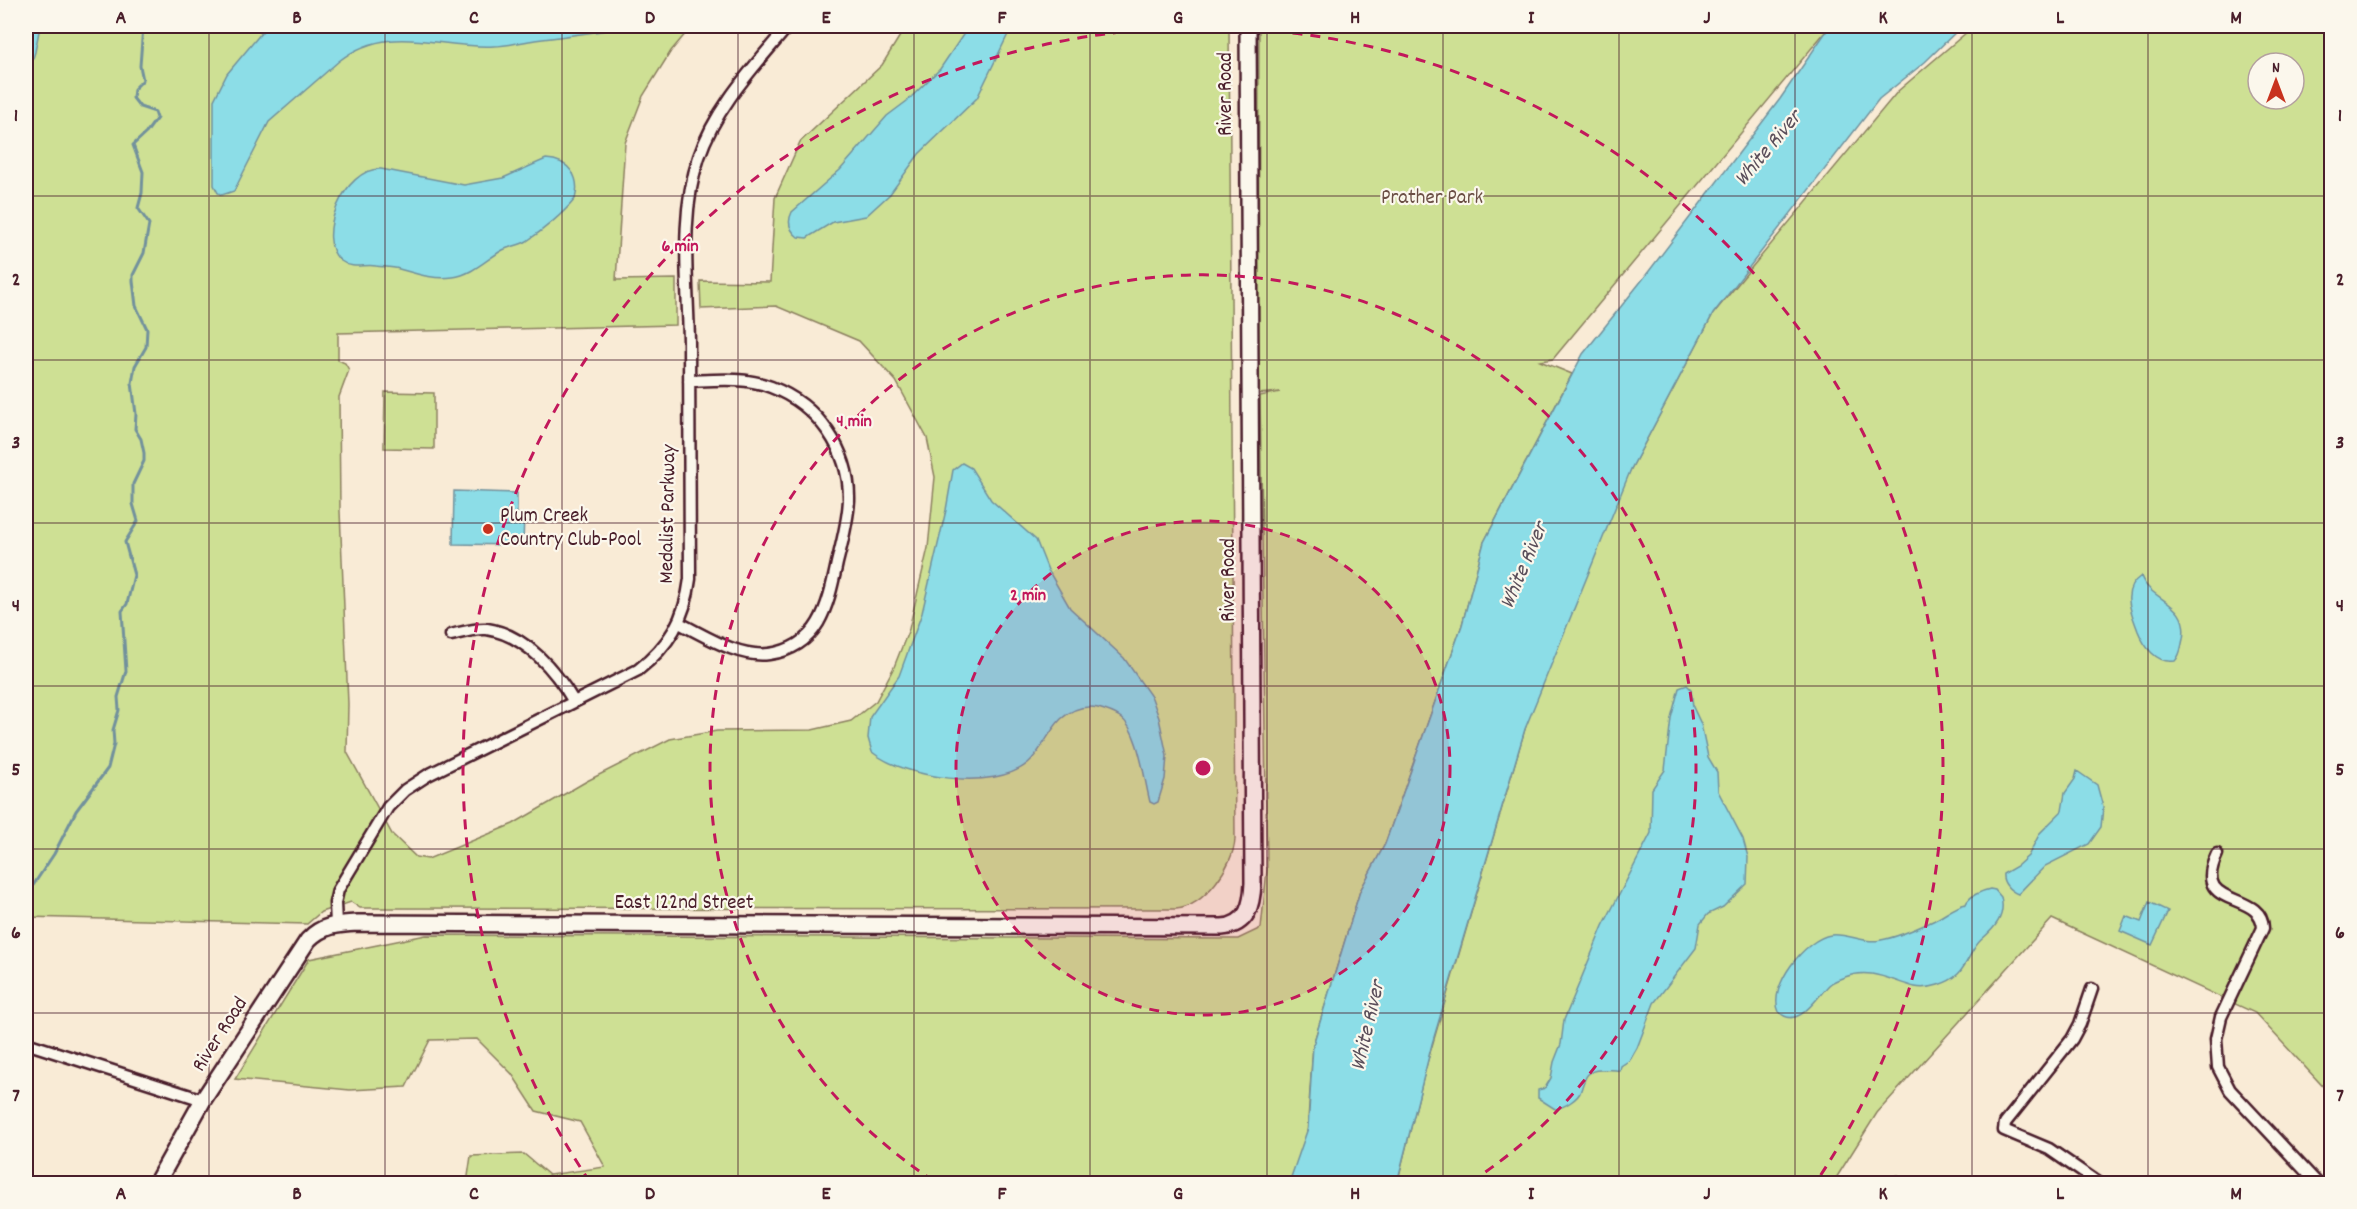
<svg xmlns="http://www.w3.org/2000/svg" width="2357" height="1209" viewBox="0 0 2357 1209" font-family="Dekko,sans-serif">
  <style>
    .green { fill: #cee094; stroke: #8c8060; stroke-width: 1.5; fill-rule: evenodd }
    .water { fill: #8cdde7; stroke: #72919c; stroke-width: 1.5 }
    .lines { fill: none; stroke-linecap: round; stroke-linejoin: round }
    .stream { stroke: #72919c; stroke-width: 3 }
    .street-casing { stroke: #4a1f2b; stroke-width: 15 }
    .secondary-casing { stroke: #4a1f2b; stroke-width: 20 }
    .street { stroke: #fbf7ec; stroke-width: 10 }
    .secondary { stroke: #fbf7ec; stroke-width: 15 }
    .grid { fill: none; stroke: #4a1f2b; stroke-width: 1.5; stroke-opacity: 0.55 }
    .ring { fill: none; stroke: #c2185b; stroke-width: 3; stroke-dasharray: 10 8 }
    .poi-dot { fill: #c8321e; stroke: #fbf7ec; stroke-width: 2 }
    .labels { text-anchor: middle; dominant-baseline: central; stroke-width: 4.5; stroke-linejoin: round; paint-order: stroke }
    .street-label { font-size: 21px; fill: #4a1f2b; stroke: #fbf7ec }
    .park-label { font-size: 21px; fill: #6b4f45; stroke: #fbf7ec }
    .poi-label { font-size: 21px; fill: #4a1f2b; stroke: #fbf7ec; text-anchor: start }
    .water-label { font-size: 22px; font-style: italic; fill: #5a4e5a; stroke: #fbf7ec }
    .centre { fill: #c2185b; stroke: #fbf7ec; stroke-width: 3 }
    .ring-label { font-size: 18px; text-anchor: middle; font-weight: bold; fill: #c2185b; stroke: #fbf7ec; stroke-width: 4.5; stroke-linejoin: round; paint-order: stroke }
    .neatline { fill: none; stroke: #4a1f2b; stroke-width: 2 }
    .grid-label { font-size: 20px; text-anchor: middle; font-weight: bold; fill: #4a1f2b }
  </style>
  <rect width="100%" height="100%" fill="#f9ebd6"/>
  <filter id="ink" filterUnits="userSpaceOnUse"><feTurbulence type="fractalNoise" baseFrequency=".0167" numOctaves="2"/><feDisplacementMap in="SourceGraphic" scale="12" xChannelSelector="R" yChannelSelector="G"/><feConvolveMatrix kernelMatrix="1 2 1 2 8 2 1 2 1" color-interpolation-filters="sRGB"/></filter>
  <g filter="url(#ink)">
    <!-- green -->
    <path class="green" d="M26,26H692L671,51L643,96L625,143L616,280L676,279V325L338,333V360L345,363L349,370L339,397L340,511L348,704L347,752L392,834L416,857L428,859L513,824L587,781L670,739L717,731L812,730L851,721L876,701L894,667L909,629L928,548L935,477L927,438L896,381L859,341L776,306L701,309L700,281L770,282L775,198L800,142L882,65L906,26H1229L1235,839C1234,865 1204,907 1176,909L374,908H360L351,902L321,912L307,924L26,917Z
      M1259,26H1830L1553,359L1540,361L1572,374L1484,542L1462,625L1385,844L1360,891L1313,1045L1306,1150L1296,1183H467L471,1156L524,1154L549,1175L605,1167L580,1122L536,1111L512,1074L477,1039L430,1040L406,1087L350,1090L235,1079L309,959L426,935L1238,939L1261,928L1267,870L1260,396L1280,392L1258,394Z
      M1974,26H2331V1095L2255,1013L2052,919L1877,1113L1833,1183L1397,1184L1427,1063L1530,712L1612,505L1713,314L1898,91ZM2258,63H2294V99H2258Z
      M385,392L434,393V449L384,448Z
      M1898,1175L1901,1183H1864Z"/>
    <!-- water -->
    <path class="water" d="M26,26H40L35,52L26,79Z
      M267,26H635C601,31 568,36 535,40C521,42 507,46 494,46C437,49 390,22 339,61L269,122L234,191L222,195L218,193L214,185V100L227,74Z
      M969,26H1012L977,98L919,154L890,194L866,216L833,222L807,238L798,237C789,230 787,222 792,212L840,170L887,116L907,101L940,69Z
      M1830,26H1962L1925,62L1879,99L1713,314L1631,469L1525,729L1432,1044L1397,1183H1289L1308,1128L1313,1045L1360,891L1385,844L1462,625L1484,542L1583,354L1643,279L1780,99Z
      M546,159C569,160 581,177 575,199C563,214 542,231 527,241C519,246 509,246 501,251C486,260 471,275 453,277C434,280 417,274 399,269C392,267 383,267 376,266C364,264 353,270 341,261C314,240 344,167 381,169L464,185L503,178Z
      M962,463L971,468L991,500L1036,540L1048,570L1070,608L1124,658L1152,698L1159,718L1167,756L1165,779L1158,802L1154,804L1150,802C1144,779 1139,730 1120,717C1114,713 1105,710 1098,708C1084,705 1071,710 1061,719C1048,732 1042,751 1028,763C994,792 904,778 872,752L868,738L870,717L899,676L922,613L946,510L953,470Z
      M454,491L517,493V514H524L523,545L453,544Z
      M2141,576C2150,602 2190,601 2183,639C2181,647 2181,655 2175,661C2156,664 2144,646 2138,631C2131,612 2120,590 2141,576Z
      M1687,685L1691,689L1693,707L1701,724L1708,757L1717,772L1718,791L1743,839L1748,857L1747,884L1723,907L1708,914L1700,924L1696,948L1654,1003L1637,1048L1630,1060L1621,1066L1620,1071C1614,1069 1608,1070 1601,1070C1586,1070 1585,1078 1581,1090C1579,1099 1563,1108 1555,1109L1538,1098V1090L1545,1088L1551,1078L1554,1062L1561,1044L1564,1020L1603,926L1651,833L1652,789L1665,770L1671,718L1679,688Z
      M2077,771L2097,785L2103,807L2101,827L2089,844L2045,866L2018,894C2010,891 2002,883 2003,874L2017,866L2028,856L2040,833L2062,811L2065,793L2075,779Z
      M1990,889L1995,890L2001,897C2006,916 1995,928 1981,940C1971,949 1968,964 1958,974C1949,983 1928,990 1915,987C1891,981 1871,967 1845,977C1839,979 1833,981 1829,985C1817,997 1798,1031 1779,1012C1767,987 1806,938 1831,935C1848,933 1864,944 1881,940C1898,937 1918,928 1933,921C1944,916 1955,906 1966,904C1969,896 1981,891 1990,889Z
      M2149,902L2168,911L2152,945L2120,931L2126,916L2141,922Z"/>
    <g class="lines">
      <!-- stream -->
      <path class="stream" d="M26,896L54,854L76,811L108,768L114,744L113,730L119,710L118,697L126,671L122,611L127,604L134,575L125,542L138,521L133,504V484L144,461V453L141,439L135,429L136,414L132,383L135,366L146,347L147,329L136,306L133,281V275L144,253L149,224L138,208L142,193L143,172L133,145L146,133L157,118L155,112L140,107L133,98L134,89L143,80L140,66L143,26"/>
      <!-- street casing -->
      <g class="street-casing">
        <path id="street" d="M679,623C706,636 738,658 769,654C820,647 828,605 837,563C842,543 848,521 849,500C850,450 818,405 771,387C746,377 716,380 689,381
          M451,635C463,632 475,628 487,629C526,635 556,671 574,702
          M2217,854C2190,911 2262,889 2263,928L2221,1017L2216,1039L2218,1067L2230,1090L2318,1184
          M336,924L335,903L338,890L388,807L405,790L428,775L638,670C669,646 685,619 690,579C689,500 690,421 689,342C688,281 679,215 699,157C716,106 755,66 788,26
          M2092,989L2080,1024L2072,1039L2005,1123L2004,1130L2049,1149L2100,1184
          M26,1043L203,1100"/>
      </g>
      <!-- secondary casing -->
      <g class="secondary-casing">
        <path id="secondary" d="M156,1184L203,1100L308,940C322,925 338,924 358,923L1222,927C1248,925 1252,905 1253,883L1248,26"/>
      </g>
      <!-- street -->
      <use href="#street" class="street"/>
      <!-- secondary -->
      <use href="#secondary" class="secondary"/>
    </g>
  </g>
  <!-- grid -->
  <path class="grid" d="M209,26V1184M385,26V1184M562,26V1184M738,26V1184M914,26V1184M1090,26V1184M1267,26V1184M1443,26V1184M1619,26V1184M1795,26V1184M1972,26V1184M2148,26V1184M26,196H2332M26,360H2332M26,523H2332M26,686H2332M26,849H2332M26,1013H2332"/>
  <!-- distance rings -->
  <circle cx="1203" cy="768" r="247" fill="#c2185b" fill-opacity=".12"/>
  <g class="ring">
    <circle cx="1203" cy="768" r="247"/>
    <path d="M934 1181A493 493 0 1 1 1472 1181"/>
    <path d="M590 1182A740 740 0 1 1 1816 1182"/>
  </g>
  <!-- markers -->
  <circle class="poi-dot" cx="488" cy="529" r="6"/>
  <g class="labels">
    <!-- street labels -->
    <g class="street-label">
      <text transform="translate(1227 94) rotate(-90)">River Road</text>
      <text transform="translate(669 514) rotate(-89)">Medalist Parkway</text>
      <text transform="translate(1230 580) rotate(-90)">River Road</text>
      <text x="684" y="904">East 122nd Street</text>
      <text transform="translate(221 1035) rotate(-57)">River Road</text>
    </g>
    <!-- park labels -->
    <g class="park-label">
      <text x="1432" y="199">Prather Park</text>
    </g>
    <!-- poi labels -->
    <g class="poi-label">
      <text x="500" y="517">Plum Creek<tspan x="500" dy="24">Country Club-Pool</tspan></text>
    </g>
    <!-- water labels -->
    <g class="water-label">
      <text transform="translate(1769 149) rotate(-50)">White River</text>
      <text transform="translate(1525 566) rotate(-67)">White River</text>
      <text transform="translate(1369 1026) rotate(-77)">White River</text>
    </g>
  </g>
  <circle cx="1203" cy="768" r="9" class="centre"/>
  <g class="ring-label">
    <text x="680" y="251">6 min</text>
    <text x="854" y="426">4 min</text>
    <text x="1028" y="600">2 min</text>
  </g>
  <!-- margin -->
  <rect width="2357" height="1209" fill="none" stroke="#fbf7ec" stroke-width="66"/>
  <!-- north arrow -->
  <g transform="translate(2276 81)"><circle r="28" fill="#fbf7ec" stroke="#b4a19f" stroke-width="1.5"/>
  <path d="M0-4.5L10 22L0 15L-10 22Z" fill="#c8321e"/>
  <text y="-9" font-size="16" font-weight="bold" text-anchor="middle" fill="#4a1f2b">N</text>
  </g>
  <rect x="33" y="33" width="2291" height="1143" class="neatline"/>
  <g class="grid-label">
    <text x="121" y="23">A</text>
    <text x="297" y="23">B</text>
    <text x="474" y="23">C</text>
    <text x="650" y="23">D</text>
    <text x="826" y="23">E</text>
    <text x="1002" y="23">F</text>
    <text x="1178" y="23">G</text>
    <text x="1355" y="23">H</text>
    <text x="1531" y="23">I</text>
    <text x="1707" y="23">J</text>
    <text x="1883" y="23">K</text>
    <text x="2060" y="23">L</text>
    <text x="2236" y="23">M</text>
    <text x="16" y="121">1</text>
    <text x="2340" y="121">1</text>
    <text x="16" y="285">2</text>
    <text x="2340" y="285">2</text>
    <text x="16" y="448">3</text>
    <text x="2340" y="448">3</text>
    <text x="16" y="611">4</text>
    <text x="2340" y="611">4</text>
    <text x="16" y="775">5</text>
    <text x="2340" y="775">5</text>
    <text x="16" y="938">6</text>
    <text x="2340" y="938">6</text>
    <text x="16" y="1101">7</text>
    <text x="2340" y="1101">7</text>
    <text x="121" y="1199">A</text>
    <text x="297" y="1199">B</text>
    <text x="474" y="1199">C</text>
    <text x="650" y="1199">D</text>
    <text x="826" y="1199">E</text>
    <text x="1002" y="1199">F</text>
    <text x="1178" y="1199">G</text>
    <text x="1355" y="1199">H</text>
    <text x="1531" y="1199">I</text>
    <text x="1707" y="1199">J</text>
    <text x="1883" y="1199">K</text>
    <text x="2060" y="1199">L</text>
    <text x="2236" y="1199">M</text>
  </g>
</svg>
